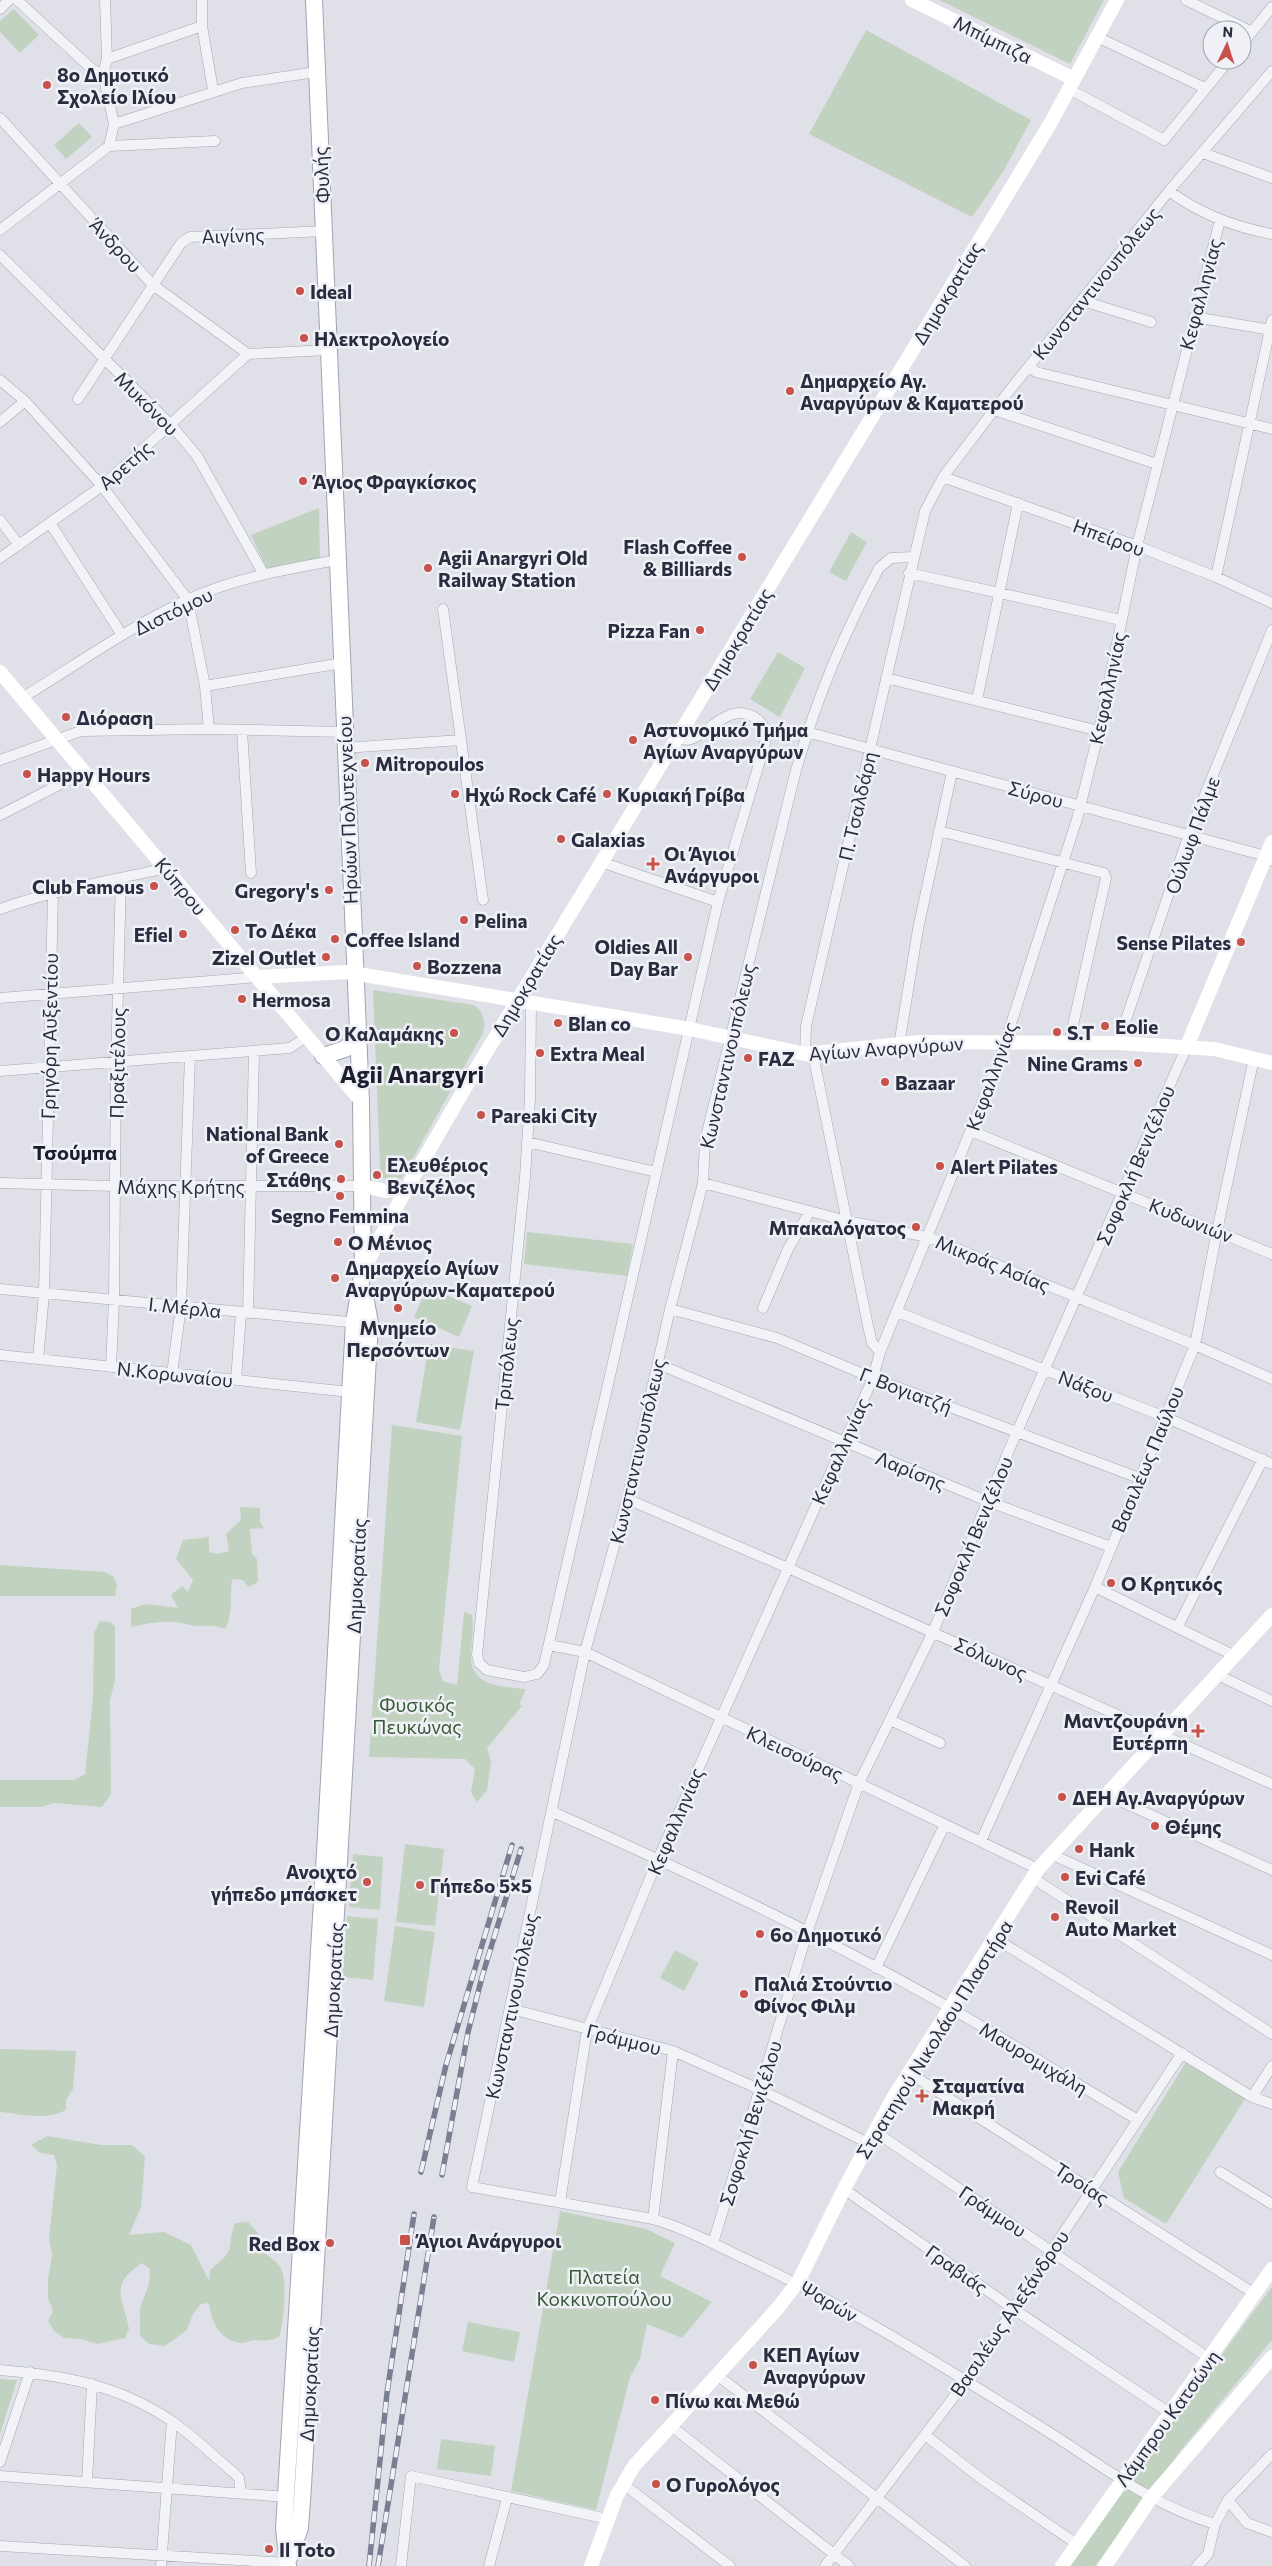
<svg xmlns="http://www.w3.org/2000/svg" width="1272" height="2566" viewBox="0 0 1272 2566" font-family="Commissioner,sans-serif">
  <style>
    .green { fill: #c2d2c1 }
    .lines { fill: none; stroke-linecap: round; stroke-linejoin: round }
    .street-casing { stroke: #a5a7b2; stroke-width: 11 }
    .primary-casing { stroke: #a0a4b3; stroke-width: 18 }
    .street { stroke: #f2f3f7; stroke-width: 10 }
    .secondary { stroke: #fff; stroke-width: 14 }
    .primary { stroke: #fff; stroke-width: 16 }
    .rail-casing { stroke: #7a7e91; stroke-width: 5.5 }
    .rail { stroke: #eff1f6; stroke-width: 4; stroke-dasharray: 11; stroke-linecap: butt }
    .poi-dot { fill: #c7514b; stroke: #eff1f6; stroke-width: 2 }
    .labels { text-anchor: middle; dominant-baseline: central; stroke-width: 5; stroke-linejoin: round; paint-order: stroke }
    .street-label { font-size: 19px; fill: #292d3f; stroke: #eff1f6 }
    .poi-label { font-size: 19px; font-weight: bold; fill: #292d3f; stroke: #eff1f6; text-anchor: start }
    .park-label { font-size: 19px; fill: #375a38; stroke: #eff1f6 }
    .neighbourhood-label { font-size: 20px; font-weight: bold; fill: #1c1e2f; stroke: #eff1f6 }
    .district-label { font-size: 24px; font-weight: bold; fill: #1c1e2f; stroke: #eff1f6 }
  </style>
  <rect width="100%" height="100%" fill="#e0e1e8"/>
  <!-- green -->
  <path class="green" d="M939,0H1104L1070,64Z
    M14,9L39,35L20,53L0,32V21Z
    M866,30L1031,120L1003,172L972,217L809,134Z
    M79,123L92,137L66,159L54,145Z
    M319,508L320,560L267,569L251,535Z
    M851,532L867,542L846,581L829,572Z
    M778,652L805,668L780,717L750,699Z
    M373,990L474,1005C484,1013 486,1021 483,1033L402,1178L390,1181L383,1177L380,1168Z
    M527,1232L633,1244L627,1276L524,1264Z
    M427,1287L472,1306L459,1337L414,1317Z
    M429,1344L474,1351L460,1430L416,1422Z
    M392,1425L462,1436L439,1669L443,1681L457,1685L464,1612L472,1615C474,1628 472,1640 471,1654C469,1686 501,1687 526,1689L519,1704L522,1706L487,1748L491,1761L487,1790L477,1802L471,1792L475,1769L465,1759L369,1757Z
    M240,1507L260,1508V1522L264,1528L250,1529L252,1554L257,1559L258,1582L248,1587L243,1580L232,1579C230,1594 233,1617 225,1629C209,1623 201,1628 190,1625C169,1619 153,1622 131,1627V1609L145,1604L178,1608L171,1595L182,1586L188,1592L193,1580L176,1559L183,1540L209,1537V1552L217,1554L229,1551L226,1534L241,1520Z
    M0,1565L105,1572L114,1577L117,1586L115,1596H0Z
    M100,1621L110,1622L115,1626V1681L110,1700L111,1794L102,1807L54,1803L41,1807H0V1780H74L85,1774L93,1698L94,1633Z
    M405,1844L444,1849L435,1926L396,1922Z
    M353,1854L383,1857L380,1910L349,1907Z
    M347,1916L378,1919L373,1980L342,1977Z
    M395,1926L435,1932L424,2007L384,2001Z
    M675,1950L699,1963L684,1991L660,1978Z
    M0,2049L76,2051L73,2089L66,2100V2110C46,2121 21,2114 0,2112Z
    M1186,2062L1245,2099L1166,2224L1124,2198L1118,2172Z
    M47,2136L101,2145H132L145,2157L141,2207L129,2235L164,2232L191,2245L209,2281L210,2270C239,2247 225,2251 235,2223L248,2222L258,2233C256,2258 275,2253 282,2271C287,2285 284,2323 279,2337C270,2341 266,2341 257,2340C251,2340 246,2343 241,2343C220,2340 211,2323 209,2303L201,2304L193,2314L187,2330L165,2346L149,2344L140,2336V2307L149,2284L150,2269L142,2263C108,2286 123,2296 129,2329L125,2338L97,2344L81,2339L64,2338L54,2331L48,2321L53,2311L48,2298V2279L52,2255L49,2238L57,2165L54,2155L40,2153L31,2145Z
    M560,2211L646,2229L675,2243L660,2276L712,2302L682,2338L647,2324L640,2359L630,2377L596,2510L511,2491Z
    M1272,2287V2340L1182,2449L1095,2566H1068L1118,2494Z
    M468,2322L520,2332L514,2362L462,2351Z
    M0,2379L17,2380L0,2434Z
    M441,2439L495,2446L491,2476L437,2469Z"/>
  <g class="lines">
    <!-- street casing -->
    <g class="street-casing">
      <path id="street" d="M17,0L93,70L103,74
        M105,0L107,59L103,74L114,124L109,146
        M202,0V26L213,90
        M1186,0L1252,32
        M0,9L9,0
        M1097,37L1205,88
        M1242,44L1272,7
        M107,59L202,26
        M1069,89L1164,140L1229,60
        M0,118L153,285L248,354
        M114,124L242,83L316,72
        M1203,153L1272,178
        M1169,191C1200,214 1234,227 1272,234
        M0,230L109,146L215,141
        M0,255L171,425L197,456L263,573
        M1083,301L1151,322
        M1194,317L1272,330
        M1030,366L1036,372L1272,429
        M0,380L25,401L102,486L188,600L205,686L209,729
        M78,399L181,243L190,237L325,231
        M994,410L1157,464
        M0,422L25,401
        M943,477L1137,546L1216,577L1272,603
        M0,520L19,545
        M50,523L122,635
        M912,557L891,558L879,568C844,633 815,702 795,774L705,1141L703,1183L670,1309L627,1499L585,1652L472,2187L653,2219C683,2228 711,2242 739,2256C847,2305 947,2369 1047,2431C1101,2465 1153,2506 1215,2524
        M0,558L102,486L248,354L328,350
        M909,573L1121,620
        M1216,577L1272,320
        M443,609L483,900
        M886,678L1099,731
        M205,686L342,663
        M22,698C76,665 129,627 187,600C234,578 287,569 338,560
        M977,700L1018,503
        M242,731L251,873
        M807,732L1266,856L1272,861
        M344,748L461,740
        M0,760L81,731L209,729L344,732
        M0,815L84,772
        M939,831L1104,873L1106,878L1069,1043
        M601,862L718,902
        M0,909C54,890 110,881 166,868
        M0,998L258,977
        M531,1005L530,1099L525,1177L477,1655L479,1663L487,1670L524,1677L537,1674L544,1665L718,902L764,747C767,736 767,727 757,719C723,695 700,753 677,737
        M1118,1043L1189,834L1272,630
        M899,1045L918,929L952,772
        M805,1054L806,1026L925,511L943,477L994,410L1169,191L1272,71
        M813,1054L868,1326L872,1343L880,1352
        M0,1071L290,1048L306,1037
        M971,1131L1272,1254
        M527,1142L656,1172
        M0,1183L115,1186H363
        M703,1183L847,1221L928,1237L1195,1345L1272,1379
        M0,1289L359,1323
        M763,1308L788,1249L810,1211
        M670,1309L777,1338L873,1378L1139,1478
        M897,1312L1165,1417L1272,1464
        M248,1313L254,1052
        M0,1355L350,1392
        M38,1359L44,1294L53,893
        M658,1364L987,1501L1111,1547
        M111,1367L114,1300L116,1063L121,878
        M172,1374L181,1306L190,1056
        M236,1380L241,1313
        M627,1499L788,1568L1272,1784
        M1095,1587L1235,1656
        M1178,1626L1263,1459
        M549,1645L585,1652L1038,1869
        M1218,1675L1272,1701
        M890,1720L940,1743
        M1107,1795L1272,1870
        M553,1812C688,1872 822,1935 950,2008C1013,2044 1075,2083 1138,2120
        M981,1841L1095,1587L1195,1345L1217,1231L1254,1058
        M1053,1855L1272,1955
        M1033,1878L1272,2034
        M996,1939L1252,2097L1272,2104
        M876,1968L945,1824
        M511,2009L673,2051L761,2090L868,2143
        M909,2073L1255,2294
        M1252,2097L1272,2066
        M874,2131L1210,2359
        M1220,2172L1272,2204
        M844,2189L1012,2308L1171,2414
        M560,2202L587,2030L658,1859L873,1378L880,1352L999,1061L1077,819L1099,731L1137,546L1220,220
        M653,2219L673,2051
        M713,2243L807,1933L859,1783L933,1632L1009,1450L1187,1046
        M0,2370C61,2375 119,2385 170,2420C193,2435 213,2456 234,2473L239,2478L241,2493
        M717,2375L965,2566
        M671,2426L849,2566
        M925,2435L983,2480L1077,2544
        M0,2462L30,2372
        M0,2476L287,2497
        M87,2481L92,2384
        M622,2483L730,2566
        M1228,2500L1247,2523L1272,2532
        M0,2546L289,2563
        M161,2566L172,2421
        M401,2566L411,2476L608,2519
        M489,2566L507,2498
        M825,2566L966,2381L1182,2053
        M1197,2566L1208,2554L1215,2524L1228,2500L1272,2454"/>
    </g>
    <!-- primary casing -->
    <g class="primary-casing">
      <path id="primary" d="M323,1056L345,1049L357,1037
        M289,2558L300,2528L303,2486L370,1323L364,1291
        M288,2566L284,2528L326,1835L354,1322L363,1270L361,1101L314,0"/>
    </g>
    <!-- street -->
    <use href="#street" class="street"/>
    <!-- secondary -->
    <path class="secondary" d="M912,0L1074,79
      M0,672L361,1101
      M258,977L346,972L690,1029L805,1054L920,1042L1118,1043L1214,1049L1272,1063
      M1187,1046L1272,842
      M363,1186L386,1191L407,1188
      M363,1270L403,1195L479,1064L1050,124L1117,0
      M591,2566L617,2495L634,2466L777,2309L798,2282L844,2189L893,2098L1038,1869L1272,1615
      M1062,2566L1272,2269
      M1105,2566L1151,2498L1272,2357"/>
    <!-- primary -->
    <use href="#primary" class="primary"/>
    <!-- rail casing -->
    <g class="rail-casing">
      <path id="rail" d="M421,2172L446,2065L512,1845
        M442,2175L468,2032L482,1977L521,1849
        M369,2566L387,2393L414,2214
        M378,2566L434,2217"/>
    </g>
    <!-- rail -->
    <use href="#rail" class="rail"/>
  </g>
  <!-- markers -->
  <g class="poi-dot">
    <circle cx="47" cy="85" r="5"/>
    <circle cx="300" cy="291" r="5"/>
    <circle cx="304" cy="338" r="5"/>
    <circle cx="790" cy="391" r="5"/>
    <circle cx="303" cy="481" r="5"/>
    <circle cx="742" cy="557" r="5"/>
    <circle cx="428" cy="568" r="5"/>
    <circle cx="700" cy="630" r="5"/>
    <circle cx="66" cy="717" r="5"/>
    <circle cx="633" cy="740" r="5"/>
    <circle cx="365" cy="763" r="5"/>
    <circle cx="27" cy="774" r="5"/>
    <circle cx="455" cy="794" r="5"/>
    <circle cx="607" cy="794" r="5"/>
    <circle cx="561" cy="839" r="5"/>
    <path d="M650.5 856.5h5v5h5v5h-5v5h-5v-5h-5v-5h5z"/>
    <circle cx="154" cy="886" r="5"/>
    <circle cx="329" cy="890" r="5"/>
    <circle cx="464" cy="920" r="5"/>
    <circle cx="235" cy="930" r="5"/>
    <circle cx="183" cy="934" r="5"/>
    <circle cx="335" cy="939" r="5"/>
    <circle cx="1241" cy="942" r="5"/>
    <circle cx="326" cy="957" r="5"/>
    <circle cx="688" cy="957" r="5"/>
    <circle cx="417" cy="966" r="5"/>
    <circle cx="242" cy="999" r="5"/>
    <circle cx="558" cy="1023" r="5"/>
    <circle cx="1105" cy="1026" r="5"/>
    <circle cx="1057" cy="1032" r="5"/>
    <circle cx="454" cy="1033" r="5"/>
    <circle cx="540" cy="1053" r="5"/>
    <circle cx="748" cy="1058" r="5"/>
    <circle cx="1138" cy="1063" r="5"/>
    <circle cx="885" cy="1082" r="5"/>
    <circle cx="481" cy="1115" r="5"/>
    <circle cx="339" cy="1144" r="5"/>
    <circle cx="940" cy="1166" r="5"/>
    <circle cx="377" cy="1175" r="5"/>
    <circle cx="341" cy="1179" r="5"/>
    <circle cx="340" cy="1196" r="5"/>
    <circle cx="916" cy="1227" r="5"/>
    <circle cx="338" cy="1242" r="5"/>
    <circle cx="335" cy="1278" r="5"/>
    <circle cx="398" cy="1308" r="5"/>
    <circle cx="1111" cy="1583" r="5"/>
    <path d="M1195.5 1723.5h5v5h5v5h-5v5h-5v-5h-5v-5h5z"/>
    <circle cx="1062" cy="1797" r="5"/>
    <circle cx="1155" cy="1826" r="5"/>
    <circle cx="1079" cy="1849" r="5"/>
    <circle cx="1065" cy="1877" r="5"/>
    <circle cx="367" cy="1882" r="5"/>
    <circle cx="420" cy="1885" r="5"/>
    <circle cx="1055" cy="1917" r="5"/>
    <circle cx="760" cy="1934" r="5"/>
    <circle cx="744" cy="1994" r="5"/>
    <path d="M919.5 2088.5h5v5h5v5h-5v5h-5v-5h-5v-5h5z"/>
    <rect x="399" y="2234" width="12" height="12" rx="2.5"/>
    <circle cx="330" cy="2243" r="5"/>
    <circle cx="753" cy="2365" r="5"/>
    <circle cx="655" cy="2400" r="5"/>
    <circle cx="656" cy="2484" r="5"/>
    <circle cx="269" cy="2549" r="5"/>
  </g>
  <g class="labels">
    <!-- street labels -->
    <g class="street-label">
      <text transform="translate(993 39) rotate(26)">Μπίμπιζα</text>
      <text transform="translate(321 175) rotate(-93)">Φυλής</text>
      <text transform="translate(233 235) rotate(-2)">Αιγίνης</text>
      <text transform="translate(116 245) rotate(47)">Άνδρου</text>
      <text transform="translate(1096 283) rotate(-51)">Κωνσταντινουπόλεως</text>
      <text transform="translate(947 293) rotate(-59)">Δημοκρατίας</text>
      <text transform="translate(1200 294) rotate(-75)">Κεφαλληνίας</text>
      <text transform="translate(147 403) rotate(45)">Μυκόνου</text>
      <text transform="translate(125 465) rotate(-41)">Αρετής</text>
      <text transform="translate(1109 537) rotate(20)">Ηπείρου</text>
      <text transform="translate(173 611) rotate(-26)">Διστόμου</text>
      <text transform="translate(737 639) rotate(-59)">Δημοκρατίας</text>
      <text transform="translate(1107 688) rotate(-78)">Κεφαλληνίας</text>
      <text transform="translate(1036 794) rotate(15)">Σύρου</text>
      <text transform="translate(857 806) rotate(-77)">Π. Τσαλδάρη</text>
      <text transform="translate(347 810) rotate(-92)">Ηρώων Πολυτεχνείου</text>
      <text transform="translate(1192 835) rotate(-70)">Ούλωφ Πάλμε</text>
      <text transform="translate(181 886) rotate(50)">Κύπρου</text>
      <text transform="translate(526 985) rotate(-59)">Δημοκρατίας</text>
      <text transform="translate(49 1036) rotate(-89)">Γρηγόρη Αυξεντίου</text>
      <text transform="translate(886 1048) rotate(-4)">Αγίων Αναργύρων</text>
      <text transform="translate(727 1056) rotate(-77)">Κωνσταντινουπόλεως</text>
      <text transform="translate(117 1063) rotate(-89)">Πραξιτέλους</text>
      <text transform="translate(991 1076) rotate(-70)">Κεφαλληνίας</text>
      <text transform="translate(1135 1165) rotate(-67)">Σοφοκλή Βενιζέλου</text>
      <text x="181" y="1186">Μάχης Κρήτης</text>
      <text transform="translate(1191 1220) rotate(22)">Κυδωνιών</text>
      <text transform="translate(993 1263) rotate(22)">Μικράς Ασίας</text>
      <text transform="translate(185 1307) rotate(6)">Ι. Μέρλα</text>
      <text transform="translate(506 1364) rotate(-84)">Τριπόλεως</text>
      <text transform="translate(175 1374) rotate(6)">Ν.Κορωναίου</text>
      <text transform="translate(1086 1386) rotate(21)">Νάξου</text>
      <text transform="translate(906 1390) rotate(21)">Γ. Βογιατζή</text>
      <text transform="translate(637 1451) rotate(-77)">Κωνσταντινουπόλεως</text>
      <text transform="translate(840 1451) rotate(-66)">Κεφαλληνίας</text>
      <text transform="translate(1147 1459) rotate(-67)">Βασιλέως Παύλου</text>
      <text transform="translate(911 1470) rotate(22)">Λαρίσης</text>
      <text transform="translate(973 1536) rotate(-67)">Σοφοκλή Βενιζέλου</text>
      <text transform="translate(356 1576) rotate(-87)">Δημοκρατίας</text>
      <text transform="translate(991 1658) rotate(24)">Σόλωνος</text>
      <text transform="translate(795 1753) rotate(25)">Κλεισούρας</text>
      <text transform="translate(675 1821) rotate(-67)">Κεφαλληνίας</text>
      <text transform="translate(333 1980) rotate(-87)">Δημοκρατίας</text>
      <text transform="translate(511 2006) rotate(-78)">Κωνσταντινουπόλεως</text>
      <text transform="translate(624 2039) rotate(14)">Γράμμου</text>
      <text transform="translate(934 2039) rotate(-58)">Στρατηγού Νικολάου Πλαστήρα</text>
      <text transform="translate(1034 2058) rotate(31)">Μαυρομιχάλη</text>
      <text transform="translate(750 2123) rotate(-73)">Σοφοκλή Βενιζέλου</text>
      <text transform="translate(1082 2183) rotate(33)">Τροίας</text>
      <text transform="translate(993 2211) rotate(34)">Γράμμου</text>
      <text transform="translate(957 2269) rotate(35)">Γραβιάς</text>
      <text transform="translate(829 2301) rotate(30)">Ψαρών</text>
      <text transform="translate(1009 2313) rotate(-56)">Βασιλέως Αλεξάνδρου</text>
      <text transform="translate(309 2384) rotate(-87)">Δημοκρατίας</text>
      <text transform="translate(1167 2418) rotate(-54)">Λάμπρου Κατσώνη</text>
    </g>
    <!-- poi labels -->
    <g class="poi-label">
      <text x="57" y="74">8ο Δημοτικό<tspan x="57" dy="22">Σχολείο Ιλίου</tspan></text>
      <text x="310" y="291">Ideal</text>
      <text x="314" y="338">Ηλεκτρολογείο</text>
      <text x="800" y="380">Δημαρχείο Αγ.<tspan x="800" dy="22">Αναργύρων &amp; Καματερού</tspan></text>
      <text x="313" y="481">Άγιος Φραγκίσκος</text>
      <text x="732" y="546" text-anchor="end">Flash Coffee<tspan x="732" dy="22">&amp; Billiards</tspan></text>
      <text x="438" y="557">Agii Anargyri Old<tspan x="438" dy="22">Railway Station</tspan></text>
      <text x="690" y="630" text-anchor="end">Pizza Fan</text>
      <text x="76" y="717">Διόραση</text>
      <text x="643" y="729">Αστυνομικό Τμήμα<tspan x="643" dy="22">Αγίων Αναργύρων</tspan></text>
      <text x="375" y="763">Mitropoulos</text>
      <text x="37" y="774">Happy Hours</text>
      <text x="465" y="794">Ηχώ Rock Café</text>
      <text x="617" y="794">Κυριακή Γρίβα</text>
      <text x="571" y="839">Galaxias</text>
      <text x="664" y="853">Οι Άγιοι<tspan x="664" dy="22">Ανάργυροι</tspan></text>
      <text x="144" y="886" text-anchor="end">Club Famous</text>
      <text x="319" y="890" text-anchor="end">Gregory's</text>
      <text x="474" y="920">Pelina</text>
      <text x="245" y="930">Το Δέκα</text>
      <text x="173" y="934" text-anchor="end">Efiel</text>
      <text x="345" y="939">Coffee Island</text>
      <text x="1231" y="942" text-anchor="end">Sense Pilates</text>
      <text x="678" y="946" text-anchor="end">Oldies All<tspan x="678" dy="22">Day Bar</tspan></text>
      <text x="316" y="957" text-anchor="end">Zizel Outlet</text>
      <text x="427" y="966">Bozzena</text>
      <text x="252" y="999">Hermosa</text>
      <text x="568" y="1023">Blan co</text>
      <text x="1115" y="1026">Eolie</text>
      <text x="1067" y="1032">S.T</text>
      <text x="444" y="1033" text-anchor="end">Ο Καλαμάκης</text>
      <text x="550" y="1053">Extra Meal</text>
      <text x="758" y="1058">FAZ</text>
      <text x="1128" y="1063" text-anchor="end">Nine Grams</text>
      <text x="895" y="1082">Bazaar</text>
      <text x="491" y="1115">Pareaki City</text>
      <text x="329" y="1133" text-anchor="end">National Bank<tspan x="329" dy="22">of Greece</tspan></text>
      <text x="387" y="1164">Ελευθέριος<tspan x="387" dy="22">Βενιζέλος</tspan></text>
      <text x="950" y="1166">Alert Pilates</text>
      <text x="331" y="1179" text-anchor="end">Στάθης</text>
      <text x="340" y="1215" text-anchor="middle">Segno Femmina</text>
      <text x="906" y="1227" text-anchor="end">Μπακαλόγατος</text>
      <text x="348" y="1242">Ο Μένιος</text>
      <text x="345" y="1267">Δημαρχείο Αγίων<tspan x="345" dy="22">Αναργύρων-Καματερού</tspan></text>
      <text x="398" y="1327" text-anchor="middle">Μνημείο<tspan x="398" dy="22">Περσόντων</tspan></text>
      <text x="1121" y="1583">Ο Κρητικός</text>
      <text x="1188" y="1720" text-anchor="end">Μαντζουράνη<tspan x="1188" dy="22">Ευτέρπη</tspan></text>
      <text x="1072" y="1797">ΔΕΗ Αγ.Αναργύρων</text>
      <text x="1165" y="1826">Θέμης</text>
      <text x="1089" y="1849">Hank</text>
      <text x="357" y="1871" text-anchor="end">Ανοιχτό<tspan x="357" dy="22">γήπεδο μπάσκετ</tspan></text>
      <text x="1075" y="1877">Evi Café</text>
      <text x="430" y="1885">Γήπεδο 5×5</text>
      <text x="1065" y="1906">Revoil<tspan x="1065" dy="22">Auto Market</tspan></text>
      <text x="770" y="1934">6ο Δημοτικό</text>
      <text x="754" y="1983">Παλιά Στούντιο<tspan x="754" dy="22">Φίνος Φιλμ</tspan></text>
      <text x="932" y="2085">Σταματίνα<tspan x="932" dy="22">Μακρή</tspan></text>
      <text x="416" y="2240">Άγιοι Ανάργυροι</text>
      <text x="320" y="2243" text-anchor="end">Red Box</text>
      <text x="763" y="2354">ΚΕΠ Αγίων<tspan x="763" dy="22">Αναργύρων</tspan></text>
      <text x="665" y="2400">Πίνω και Μεθώ</text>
      <text x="666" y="2484">Ο Γυρολόγος</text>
      <text x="279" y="2549">Il Toto</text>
    </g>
    <!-- park labels -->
    <g class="park-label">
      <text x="417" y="1704">Φυσικός<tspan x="417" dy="22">Πευκώνας</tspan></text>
      <text x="604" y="2276">Πλατεία<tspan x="604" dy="22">Κοκκινοπούλου</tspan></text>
    </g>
    <!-- neighbourhood labels -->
    <g class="neighbourhood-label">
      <text x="75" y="1152">Τσούμπα</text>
    </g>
    <!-- district labels -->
    <g class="district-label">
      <text x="412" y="1073">Agii Anargyri</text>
    </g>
  </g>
  <!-- north arrow -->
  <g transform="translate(1227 45) rotate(4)"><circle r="24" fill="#eff1f6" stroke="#a0a3ad"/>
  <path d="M0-4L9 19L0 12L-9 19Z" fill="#c7514b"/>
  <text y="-8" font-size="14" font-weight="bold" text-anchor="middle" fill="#292d3f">N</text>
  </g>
</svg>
